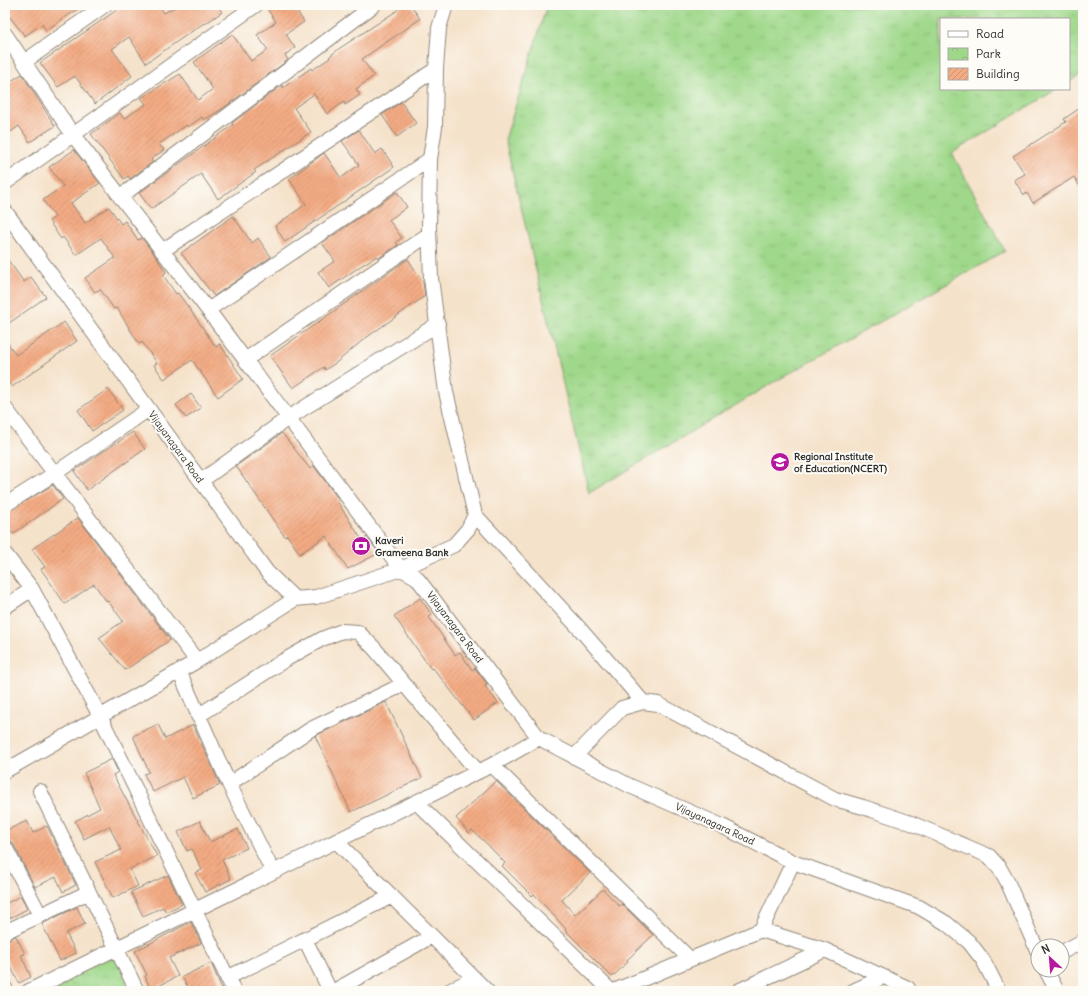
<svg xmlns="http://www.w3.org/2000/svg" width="1088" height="996" viewBox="0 0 1088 996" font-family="Delius,sans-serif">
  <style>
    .grass { fill: url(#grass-tufts); stroke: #65825a }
    .park { fill: url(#park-crowns); stroke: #65825a }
    .building { fill: url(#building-hatch) }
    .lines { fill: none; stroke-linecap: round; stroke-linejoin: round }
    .minor-casing { stroke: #90867a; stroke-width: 16 }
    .minor { stroke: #fff; stroke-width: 14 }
    .labels { text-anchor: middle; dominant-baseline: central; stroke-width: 4; stroke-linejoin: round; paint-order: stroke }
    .street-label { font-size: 10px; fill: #2b2b2b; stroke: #fdfcf7 }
    .poi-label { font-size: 10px; font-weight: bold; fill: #2b2b2b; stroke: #fdfcf7; text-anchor: start }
  </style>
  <defs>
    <pattern id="grass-tufts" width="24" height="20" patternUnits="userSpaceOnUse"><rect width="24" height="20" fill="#9fd88a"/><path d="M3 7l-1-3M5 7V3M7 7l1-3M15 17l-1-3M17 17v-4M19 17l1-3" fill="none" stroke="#89ba77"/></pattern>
    <pattern id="park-crowns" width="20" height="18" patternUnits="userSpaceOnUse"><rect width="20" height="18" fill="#9fd88a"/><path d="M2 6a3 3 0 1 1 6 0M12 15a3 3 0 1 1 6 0" fill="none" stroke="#89ba77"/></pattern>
    <pattern id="building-hatch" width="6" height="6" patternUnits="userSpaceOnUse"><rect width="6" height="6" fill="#f3ab83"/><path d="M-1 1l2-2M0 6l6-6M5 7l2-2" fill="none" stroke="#d09371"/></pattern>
  </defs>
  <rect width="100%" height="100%" fill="#fdfcf7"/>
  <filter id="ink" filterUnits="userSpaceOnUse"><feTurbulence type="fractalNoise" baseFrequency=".025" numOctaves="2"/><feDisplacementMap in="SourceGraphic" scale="8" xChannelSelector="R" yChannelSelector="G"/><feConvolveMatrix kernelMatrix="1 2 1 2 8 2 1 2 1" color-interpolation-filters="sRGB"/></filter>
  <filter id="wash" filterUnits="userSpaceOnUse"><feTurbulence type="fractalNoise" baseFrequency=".012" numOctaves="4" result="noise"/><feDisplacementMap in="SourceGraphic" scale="16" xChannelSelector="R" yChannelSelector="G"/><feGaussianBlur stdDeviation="0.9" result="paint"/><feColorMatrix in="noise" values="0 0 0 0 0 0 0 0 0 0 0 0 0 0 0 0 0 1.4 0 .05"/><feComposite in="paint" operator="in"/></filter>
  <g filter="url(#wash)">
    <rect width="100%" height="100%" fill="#f5e2ca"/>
    <!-- grass -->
    <path class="grass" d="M547,5H1083V73L1069,82V19H941V89H1057L952,153L1005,251L776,381L589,493L505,140Z"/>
    <!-- park -->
    <path class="park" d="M110,952L113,958L120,955L137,991H29Z"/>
    <g id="blocks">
      <!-- building -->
      <path class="building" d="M5,5H84L46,30L42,24L25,36L5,11Z
        M124,5H159L164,13L178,5H217L222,12L205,24L204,23L146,63L129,37L112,49L132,76L95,104L75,76L58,87L40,63Z
        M274,5H293L304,22L286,34L295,48L285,55L288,60L222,109L204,120L202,117L188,127L187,125L159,144L164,150L151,159L153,162L130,179L128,176L124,179L91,134L120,113L124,119L146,104L141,98L180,74L198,100L213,89L194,62L232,34L251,61L268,50L257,35L276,22L268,10Z
        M402,5H411L420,19L362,59L374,76L356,89L360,95L345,105L344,102L327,114L314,94L294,108L311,132L254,170L256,172L218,199L201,174L151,209L139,193L233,125L232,123L282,85L283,88L311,68L312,70L330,58L329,57L340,48L395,12Z
        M22,74L55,126L30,142L19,126L5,136V85Z
        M401,102L416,123L397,137L382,115Z
        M1083,106V191L1074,177L1033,203L1027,193L1024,195L1014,180L1025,174L1013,156L1066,122L1064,119Z
        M359,130L375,154L382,149L394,167L285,242L275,226L306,204L289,179L324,153L341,178L359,165L342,141Z
        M74,150L100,183L71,203L85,223L109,207L121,224L125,221L138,240L142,238L154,254L166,272L163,275L176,294L178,293L191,311L216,347L220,344L243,379L218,397L192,360L164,379L154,365L157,363L142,342L139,344L117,308L114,309L100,289L95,292L85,278L115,258L101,238L76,255L63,237L61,239L49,221L55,217L43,200L63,186L49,167Z
        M397,192L407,207L389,220L402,238L396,242L398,245L379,258L377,256L362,265L329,288L318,272L335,261L322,243Z
        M233,216L252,243L258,238L271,257L214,296L181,253Z
        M5,256L24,282L31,277L46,297L5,326Z
        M408,259L423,282L425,296L363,340L337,362L325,370L324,367L293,388L270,356Z
        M64,322L77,341L12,387L5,378V339L16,355Z
        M108,389L123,410L92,431L78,410Z
        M191,394L201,408L186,418L176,405Z
        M133,432L145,449L87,490L74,471Z
        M282,433L310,469L314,466L339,500L337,501L362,540L367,537L379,553L348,569L326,536L300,554L287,535L285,537L236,466Z
        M53,485L63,499L13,534L5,524V513Z
        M78,518L170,640L125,670L99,638L123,621L108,601L107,602L94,584L65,604L41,569L45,567L32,549Z
        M420,598L432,615L429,617L455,655L460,652L472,670L475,668L487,684L485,686L498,703L474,720L433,668L431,669L394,616Z
        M386,702L422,778L351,812L315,736Z
        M158,724L165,739L193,725L220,785L193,798L183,777L153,792L144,774L149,772L133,736Z
        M112,759L118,772L113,775L157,856L130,869L138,886L113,898L95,862L121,850L109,826L84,839L75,821L100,808L84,773Z
        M496,781L590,873L562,900L575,915L603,889L619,906L622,904L653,935L627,960L628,962L612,977L565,930L566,929L534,894L532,896L502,866L505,863L488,845L472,830L469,833L456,818Z
        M27,821L33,833L47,826L76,885L63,892L56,877L35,887L13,843L5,839V831Z
        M200,821L210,842L238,829L247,848L222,860L231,879L205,892L195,873L202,870L192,849L187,851L178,832Z
        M168,875L182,904L166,912L163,907L143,916L131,892Z
        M21,896L27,909L10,918L5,904Z
        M77,907L85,924L66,933L76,953L60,961L42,924Z
        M191,922L201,943L169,958L178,976L151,990L145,976L147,975L135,951Z
        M16,936L25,954L21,955L31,977L19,983L5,955V940Z
        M211,963L223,991H190L182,977Z"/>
    </g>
  </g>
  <g filter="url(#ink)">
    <use href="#blocks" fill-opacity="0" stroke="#90867a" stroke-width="1"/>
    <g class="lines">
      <!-- minor casing -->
      <g class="minor-casing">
        <path id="minor" d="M5,34L73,135L208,310L401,569L454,545L468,529L475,515L446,392L431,278L429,228L430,159L435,127L436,69L439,28L446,5
          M24,62L105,5
          M5,183L256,5
          M120,197L374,5
          M5,211L267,572L295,599L316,597L401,569L416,577L427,591L539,738L630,786L720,825L793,862L919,907L946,923L969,942L983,960L999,991
          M162,251L436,69
          M208,310L430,159
          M245,360L429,234
          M5,408L197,661
          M201,481L288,418L438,324
          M5,505L54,474L149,409
          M475,515L580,629L643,702
          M5,554L32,589L100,716L234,991
          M5,607L32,589
          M179,671L229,784L273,872
          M198,716L283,661L322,639L342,631L358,632L374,648L478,772
          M574,757L622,708L643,702L658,704L835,799L863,807L911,823L989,856L999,867L1007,881L1038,952
          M492,765L690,959
          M5,771L197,661L295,599
          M229,784L311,729L404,684
          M40,791L137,991
          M416,802L611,991
          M336,841L487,991
          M5,847L40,915
          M761,930L825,950L908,988L909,991
          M5,932L89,892
          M305,939L330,991
          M1062,952L1083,941
          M1046,970L1057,991
          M227,978L392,896
          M5,988L6,991
          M29,991L492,765L539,738
          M334,991L432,936
          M449,991L474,978
          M614,991L761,930L793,862
          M738,991L825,950
          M853,991L883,977"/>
      </g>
      <!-- minor -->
      <use href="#minor" class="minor"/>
    </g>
  </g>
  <!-- icons -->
  <defs>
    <g id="university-disc" transform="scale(1)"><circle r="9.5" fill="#b5179e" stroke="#fdfcf7"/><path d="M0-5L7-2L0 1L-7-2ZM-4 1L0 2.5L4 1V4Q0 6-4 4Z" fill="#fff"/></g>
    <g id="bank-disc" transform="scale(1)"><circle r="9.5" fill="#b5179e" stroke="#fdfcf7"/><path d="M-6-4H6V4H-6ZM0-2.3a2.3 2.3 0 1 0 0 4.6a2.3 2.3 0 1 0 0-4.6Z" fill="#fff"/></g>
  </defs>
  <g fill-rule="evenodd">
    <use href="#university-disc" x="780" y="462"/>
    <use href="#bank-disc" x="361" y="546"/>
  </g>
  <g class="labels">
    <!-- street labels -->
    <g class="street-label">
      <text transform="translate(176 447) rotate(54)">Vijayanagara Road</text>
      <text transform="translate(455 627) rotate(53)">Vijayanagara Road</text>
      <text transform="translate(715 824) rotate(25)">Vijayanagara Road</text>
    </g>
    <!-- poi labels -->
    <g class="poi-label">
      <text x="794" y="456">Regional Institute<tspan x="794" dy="12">of Education(NCERT)</tspan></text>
      <text x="375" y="540">Kaveri<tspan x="375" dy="12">Grameena Bank</tspan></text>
    </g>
  </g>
  <!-- margin -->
  <rect width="1088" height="996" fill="none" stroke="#fdfcf7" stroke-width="20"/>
  <!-- legend -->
  <rect x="940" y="18" width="130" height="72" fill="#fdfcf7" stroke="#a9a8a5"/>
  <rect x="948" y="31" width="20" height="6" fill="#ffffff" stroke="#a9a8a5"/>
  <text x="976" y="38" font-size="12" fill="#2b2b2b">Road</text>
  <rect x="948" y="48" width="20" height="12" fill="url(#park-crowns)" stroke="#a9a8a5"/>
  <text x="976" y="58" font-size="12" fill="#2b2b2b">Park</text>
  <rect x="948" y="68" width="20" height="12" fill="url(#building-hatch)" stroke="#a9a8a5"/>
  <text x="976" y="78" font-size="12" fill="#2b2b2b">Building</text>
  <!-- north arrow -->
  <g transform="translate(1050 958) rotate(334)"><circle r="19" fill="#fdfcf7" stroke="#a9a8a5"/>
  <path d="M0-3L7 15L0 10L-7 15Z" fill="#b5179e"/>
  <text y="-6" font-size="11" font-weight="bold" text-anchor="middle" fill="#2b2b2b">N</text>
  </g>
</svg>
